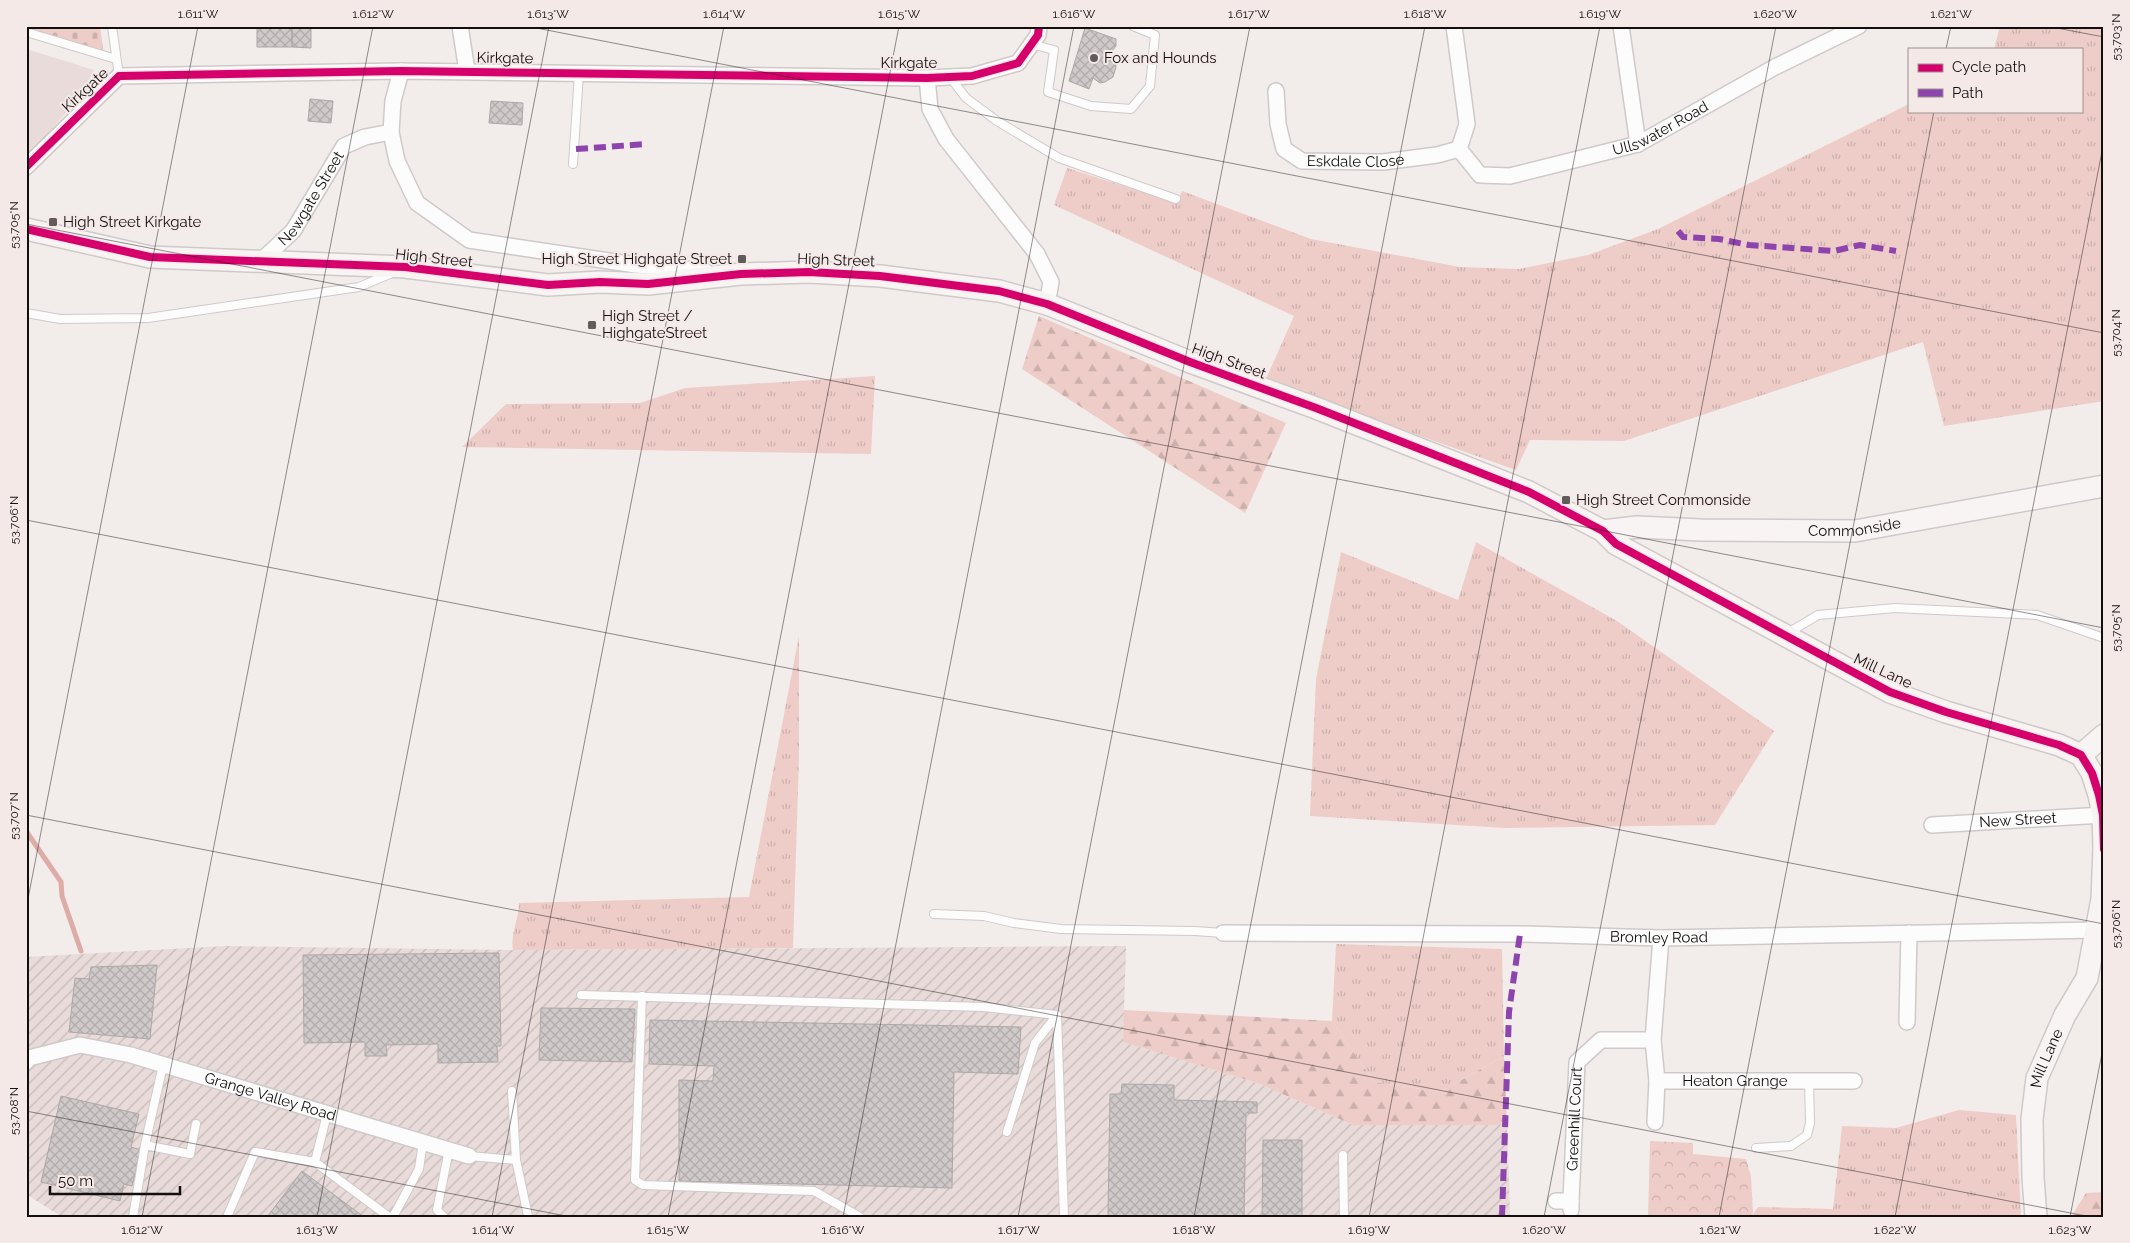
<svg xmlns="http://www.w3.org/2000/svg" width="2130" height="1243" viewBox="0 0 2130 1243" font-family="Raleway,sans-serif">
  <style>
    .built { fill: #e8dbd9 }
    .industrial { fill: url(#industrial-furrows) }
    .grass { fill: url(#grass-tufts) }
    .forest { fill: url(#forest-firs) }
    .cemetery { fill: url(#cemetery-stones) }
    .park { fill: url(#park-crowns) }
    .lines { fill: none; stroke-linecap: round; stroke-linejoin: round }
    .stream { stroke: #ddaca7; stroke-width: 5 }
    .building { fill: url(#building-cross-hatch); stroke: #ada8a8 }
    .lane-casing { stroke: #cfcac9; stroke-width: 10 }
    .street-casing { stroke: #cfcac9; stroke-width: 18 }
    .secondary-casing { stroke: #cfcac9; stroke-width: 24 }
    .lane { stroke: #fdfcfc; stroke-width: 8 }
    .street { stroke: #fdfcfc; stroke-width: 15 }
    .secondary { stroke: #f8f4f3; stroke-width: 21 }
    .quiet { stroke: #8e44ad; stroke-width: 6; stroke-dasharray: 12 6; stroke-linecap: butt }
    .cycleway-casing { stroke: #f5e9e8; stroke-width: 11 }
    .cycleway { stroke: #d6006c; stroke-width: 8 }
    .ticks { fill: none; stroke: #130f0f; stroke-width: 1; stroke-opacity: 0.45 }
    .poi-dot { fill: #615c5c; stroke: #f5e9e8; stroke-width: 2 }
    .labels { text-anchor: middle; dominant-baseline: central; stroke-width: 4; stroke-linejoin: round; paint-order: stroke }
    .street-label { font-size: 15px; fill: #130f0f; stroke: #f5e9e8 }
    .poi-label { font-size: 15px; fill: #130f0f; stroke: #f5e9e8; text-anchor: start }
    .neatline { fill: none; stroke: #130f0f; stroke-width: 2 }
    .ticks-label { font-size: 12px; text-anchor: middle; fill: #130f0f }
  </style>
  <defs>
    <pattern id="industrial-furrows" width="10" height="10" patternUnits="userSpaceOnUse" patternTransform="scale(1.25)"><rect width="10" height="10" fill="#e8dbd9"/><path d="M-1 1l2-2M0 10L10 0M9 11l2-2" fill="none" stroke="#c6bbb9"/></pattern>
    <pattern id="grass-tufts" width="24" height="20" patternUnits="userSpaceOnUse" patternTransform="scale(1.25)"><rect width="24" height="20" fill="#eecdc9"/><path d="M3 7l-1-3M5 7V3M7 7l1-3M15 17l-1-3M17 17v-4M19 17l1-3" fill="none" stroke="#cbafab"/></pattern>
    <pattern id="forest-firs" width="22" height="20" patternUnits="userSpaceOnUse" patternTransform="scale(1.25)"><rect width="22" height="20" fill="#eecdc9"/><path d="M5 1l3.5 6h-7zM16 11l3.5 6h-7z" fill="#cbafab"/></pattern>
    <pattern id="cemetery-stones" width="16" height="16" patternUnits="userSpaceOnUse" patternTransform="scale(1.25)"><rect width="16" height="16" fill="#eecdc9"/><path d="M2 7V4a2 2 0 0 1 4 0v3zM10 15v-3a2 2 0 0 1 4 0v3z" fill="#cbafab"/></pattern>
    <pattern id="park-crowns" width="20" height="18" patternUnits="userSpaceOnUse" patternTransform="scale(1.25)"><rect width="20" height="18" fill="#eecdc9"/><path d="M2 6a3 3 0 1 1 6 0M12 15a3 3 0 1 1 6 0" fill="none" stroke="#cbafab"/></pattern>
    <pattern id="building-cross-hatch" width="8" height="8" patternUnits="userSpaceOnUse" patternTransform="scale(1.25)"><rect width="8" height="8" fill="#cfcac9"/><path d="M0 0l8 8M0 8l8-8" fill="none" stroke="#b1acab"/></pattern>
  </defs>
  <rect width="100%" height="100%" fill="#f2eceb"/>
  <!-- built -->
  <path class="built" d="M26,49L94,70L79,97L36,148L26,153Z"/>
  <!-- industrial -->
  <path class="industrial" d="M226,946L513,950L1126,946L1123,1042L1260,1084L1353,1125H1507L1510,1217H62L26,1194V957Z"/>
  <!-- grass -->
  <path class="grass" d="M2000,26H2104V401L1944,426L1923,342L1624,441L1530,440L1516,470L1265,381L1294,316L1054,205L1067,168L1177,203L1182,191L1311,239L1460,267L1519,269L1588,255L1658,229L1909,104V111H2081V49H1994Z
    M875,376L871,454L462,447L506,404L640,403L685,388Z
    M1476,542L1617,621L1774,731L1715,825L1505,828L1310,816L1316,679L1341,552L1458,600Z
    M799,636V757L793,948L513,950C510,934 519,919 519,903L749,897Z
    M1336,944L1502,949L1504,1056L1440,1092L1374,1082L1332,1021Z
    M1959,1110L2016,1115L2021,1217H1751L1758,1207L1833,1209L1842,1126L1896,1128Z"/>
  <!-- forest -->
  <path class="forest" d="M1039,316L1286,423L1245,513L1022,369Z
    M1124,1010L1332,1021L1374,1082L1440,1092L1504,1056L1507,1125H1353L1260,1084L1123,1042Z
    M2104,1192V1217H2071L2086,1193Z"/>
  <!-- cemetery -->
  <path class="cemetery" d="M26,26H100L104,55L26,32Z"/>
  <!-- park -->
  <path class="park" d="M1650,1141L1693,1143V1154L1746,1159L1751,1176L1753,1213L1751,1217H1648Z"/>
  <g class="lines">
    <!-- stream -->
    <path class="stream" d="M26,831L61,882L62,896L81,951"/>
  </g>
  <!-- building -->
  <path class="building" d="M257,27H292V47H257Z
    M292,27H311V48L292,47Z
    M1085,28L1116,39V46L1109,55L1115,60L1116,67L1113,77L1105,82L1100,83L1093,78L1089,89L1069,81Z
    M310,99L333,101L331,123L308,121Z
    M491,101L523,103L522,125L489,123Z
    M499,953L501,1046H497L498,1062L438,1063V1044L386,1045L387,1056H365V1042L304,1043L303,955Z
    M157,965L150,1039L69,1032L75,978L89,979L91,967Z
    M541,1008L635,1009L632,1062L539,1060Z
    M650,1020L1021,1027L1018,1074L954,1072L952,1188L679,1181V1080L713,1081L714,1066L649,1064Z
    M1122,1084L1174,1085V1100L1257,1102V1113H1246L1244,1217H1108L1110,1094H1121Z
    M61,1096L139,1114L131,1147L141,1150L132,1186L124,1184L120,1201L41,1182Z
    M1263,1140H1302V1217H1262Z
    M302,1171L364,1217H267Z"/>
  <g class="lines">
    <!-- lane casing -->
    <g class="lane-casing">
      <path id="lane" d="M112,26L119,76
        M26,32L116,59
        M1031,44L1054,50L1048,92L1091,106L1131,109L1150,86L1155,35L1133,26
        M950,77L966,98L997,121L1059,158L1176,199
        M573,164L579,73
        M26,313L60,319L148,318L359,287L392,273
        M1788,633L1818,615L1895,608L2037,615L2104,638
        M934,914L984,916L1014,923L1061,929L1195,931L1223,933
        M581,995L984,1007L1057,1015
        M642,996L635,1180L643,1185L814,1191L860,1217
        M512,1091L516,1160
        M1007,1132L1035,1043L1057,1015L1064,1217
        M145,1145L190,1154L196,1124
        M1756,1148L1791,1146L1807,1135L1810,1123L1809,1081
        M1343,1155L1344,1217
        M469,1156L516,1160L528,1216
        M315,1162L389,1217
        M133,1217L145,1145L163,1065
        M227,1217L255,1152L315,1162L327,1114
        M393,1217L419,1169L423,1142
        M444,1217L437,1210L449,1150"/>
    </g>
    <!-- street casing -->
    <g class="street-casing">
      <g id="street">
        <path d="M460,26L467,71"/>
        <path d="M1454,26L1467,124L1459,149"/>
        <path d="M1621,26L1638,144"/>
        <path d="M401,71L393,101L391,132L397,161L417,203L469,240L636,265L705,271"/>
        <path d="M927,78L930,109L946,139L1037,254L1051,282L1047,304"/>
        <path id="s1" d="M1276,91L1278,124L1284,149L1302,161L1383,162L1437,155L1459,149"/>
        <path id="s2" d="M1459,149L1480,175L1510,176L1638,144L1775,67L1859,26"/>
        <path d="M26,167L119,76L401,71L927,78L972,76L1018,63L1038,35L1039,26"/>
        <path id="s3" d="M261,261L293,231L344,146L365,137L391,132"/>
        <path id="s4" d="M1932,825L2103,815"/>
        <path id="s5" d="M1223,933L1520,934L1661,938L2095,930"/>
        <path d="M1907,1022L1909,933"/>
        <path id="s6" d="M26,1062L29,1058L80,1045L131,1055L469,1156"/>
        <path d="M1657,1081L1653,1040L1661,938"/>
        <path id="s7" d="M1655,1122L1657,1081H1854"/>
        <path d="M1556,1201H1571V1210"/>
        <path id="s8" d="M1571,1201L1577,1062L1601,1040H1653"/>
      </g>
    </g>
    <!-- secondary casing -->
    <g class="secondary-casing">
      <g id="secondary">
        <path d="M26,229L150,257L405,267L548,285L600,282L648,284L741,274L809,272L880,276L999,291L1047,304L1190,362L1316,408L1529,492L1603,531L1616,544L1890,692L1946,712L2059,745L2081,755L2092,773L2099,795L2103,815L2104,849"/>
        <path id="s9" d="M1603,531L1637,527L1701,530L1855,531L2104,486"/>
        <path d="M2081,755L2104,735"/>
        <path id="s10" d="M2036,1217L2033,1178L2032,1119L2037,1078L2065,1015L2087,978L2102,899L2104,849"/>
      </g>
    </g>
    <!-- lane -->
    <use href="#lane" class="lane"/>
    <!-- street -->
    <use href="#street" class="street"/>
    <!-- secondary -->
    <use href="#secondary" class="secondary"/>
    <!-- quiet -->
    <path class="quiet" d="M576,149L647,144
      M1678,231L1683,237L1719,239L1749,245L1834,251L1860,245L1896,251
      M1502,1217L1509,1012L1520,934"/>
    <!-- cycleway casing -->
    <g class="cycleway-casing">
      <path id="cycleway" d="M26,167L119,76L401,71L927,78L972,76L1018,63L1038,35L1039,26
        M26,229L150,257L405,267L548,285L600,282L648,284L741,274L809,272L880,276L999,291L1047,304L1190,362L1316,408L1529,492L1603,531L1616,544L1890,692L1946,712L2059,745L2081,755L2092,773L2099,795L2103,815L2104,849"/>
    </g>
    <!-- cycleway -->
    <use href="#cycleway" class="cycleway"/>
  </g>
  <!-- ticks -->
  <path class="ticks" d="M526,26L2104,333M2046,26L2104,37M1946,49L1951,26M26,224L2104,628M26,520L2104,924M26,815L2091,1217M26,909L198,26M26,1111L571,1217M142,1217L373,26M317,1217L549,26M492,1217L724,26M668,1217L899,26M843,1217L1074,26M1018,1217L1250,26M1194,1217L1425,26M1369,1217L1600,26M1544,1217L1776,26M1719,1217L1934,111M1895,1217L2104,141M2070,1217L2104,1043"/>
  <!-- markers -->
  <g class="poi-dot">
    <circle cx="1094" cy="58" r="5"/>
    <rect x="48" y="217" width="10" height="10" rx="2.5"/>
    <rect x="737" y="254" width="10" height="10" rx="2.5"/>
    <rect x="587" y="320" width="10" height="10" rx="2.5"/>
    <rect x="1561" y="495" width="10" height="10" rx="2.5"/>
  </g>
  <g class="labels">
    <!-- street labels -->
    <g class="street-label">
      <text transform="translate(505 58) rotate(1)">Kirkgate</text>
      <text x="909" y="63">Kirkgate</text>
      <text transform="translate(85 90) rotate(-43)">Kirkgate</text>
      <text stroke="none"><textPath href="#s2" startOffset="222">Ullswater Road</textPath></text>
      <text stroke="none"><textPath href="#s1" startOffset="134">Eskdale Close</textPath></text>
      <text stroke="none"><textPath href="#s3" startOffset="81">Newgate Street</textPath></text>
      <text transform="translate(434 258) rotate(6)">High Street</text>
      <text transform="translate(836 260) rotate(2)">High Street</text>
      <text transform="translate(1229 361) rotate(20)">High Street</text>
      <text stroke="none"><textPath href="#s9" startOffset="252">Commonside</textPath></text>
      <text transform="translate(1883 671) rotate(25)">Mill Lane</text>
      <text stroke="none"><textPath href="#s4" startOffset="86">New Street</textPath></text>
      <text stroke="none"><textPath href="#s5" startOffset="436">Bromley Road</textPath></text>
      <text stroke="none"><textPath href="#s10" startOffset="161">Mill Lane</textPath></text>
      <text stroke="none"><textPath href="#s7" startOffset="119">Heaton Grange</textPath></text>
      <text stroke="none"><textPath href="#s6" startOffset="255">Grange Valley Road</textPath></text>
      <text stroke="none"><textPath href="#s8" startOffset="82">Greenhill Court</textPath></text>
    </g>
    <!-- poi labels -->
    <g class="poi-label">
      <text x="1104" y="58">Fox and Hounds</text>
      <text x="63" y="222">High Street Kirkgate</text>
      <text x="732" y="259" text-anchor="end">High Street Highgate Street</text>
      <text x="602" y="316">High Street /<tspan x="602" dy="17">HighgateStreet</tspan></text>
      <text x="1576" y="500">High Street Commonside</text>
    </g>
  </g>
  <!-- border -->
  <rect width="2130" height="1243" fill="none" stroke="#f5e9e8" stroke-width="55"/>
  <!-- legend -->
  <rect x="1908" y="48" width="175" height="65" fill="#f5e9e8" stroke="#9b9291"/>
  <rect x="1918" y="64" width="25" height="8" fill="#d6006c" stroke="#9b9291"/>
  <text x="1952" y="72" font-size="15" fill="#130f0f">Cycle path</text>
  <rect x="1918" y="89" width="25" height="8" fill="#8e44ad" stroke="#9b9291"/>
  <text x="1952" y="98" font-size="15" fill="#130f0f">Path</text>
  <!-- scale -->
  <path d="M50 1186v8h130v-8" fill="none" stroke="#130f0f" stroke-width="2.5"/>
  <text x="58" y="1186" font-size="15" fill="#130f0f" stroke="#f5e9e8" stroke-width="4" paint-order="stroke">50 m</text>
  <rect x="28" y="28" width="2074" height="1188" class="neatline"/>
  <g class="ticks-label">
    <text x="198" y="18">1.611°W</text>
    <text x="373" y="18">1.612°W</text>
    <text x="548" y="18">1.613°W</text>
    <text x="724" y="18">1.614°W</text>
    <text x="899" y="18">1.615°W</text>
    <text x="1074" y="18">1.616°W</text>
    <text x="1249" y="18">1.617°W</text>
    <text x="1425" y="18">1.618°W</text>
    <text x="1600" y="18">1.619°W</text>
    <text x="1775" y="18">1.620°W</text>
    <text x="1951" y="18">1.621°W</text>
    <text transform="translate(2116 37) rotate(-90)" y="4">53.703°N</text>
    <text transform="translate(14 225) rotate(-90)" y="4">53.705°N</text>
    <text transform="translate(2116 333) rotate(-90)" y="4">53.704°N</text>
    <text transform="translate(14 520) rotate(-90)" y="4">53.706°N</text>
    <text transform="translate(2116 628) rotate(-90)" y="4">53.705°N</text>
    <text transform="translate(14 816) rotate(-90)" y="4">53.707°N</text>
    <text transform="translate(2116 924) rotate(-90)" y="4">53.706°N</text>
    <text transform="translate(14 1111) rotate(-90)" y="4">53.708°N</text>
    <text x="142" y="1234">1.612°W</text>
    <text x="317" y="1234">1.613°W</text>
    <text x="493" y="1234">1.614°W</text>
    <text x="668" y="1234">1.615°W</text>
    <text x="843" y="1234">1.616°W</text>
    <text x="1019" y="1234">1.617°W</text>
    <text x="1194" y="1234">1.618°W</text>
    <text x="1369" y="1234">1.619°W</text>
    <text x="1544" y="1234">1.620°W</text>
    <text x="1720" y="1234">1.621°W</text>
    <text x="1895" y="1234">1.622°W</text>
    <text x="2070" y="1234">1.623°W</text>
  </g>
</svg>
